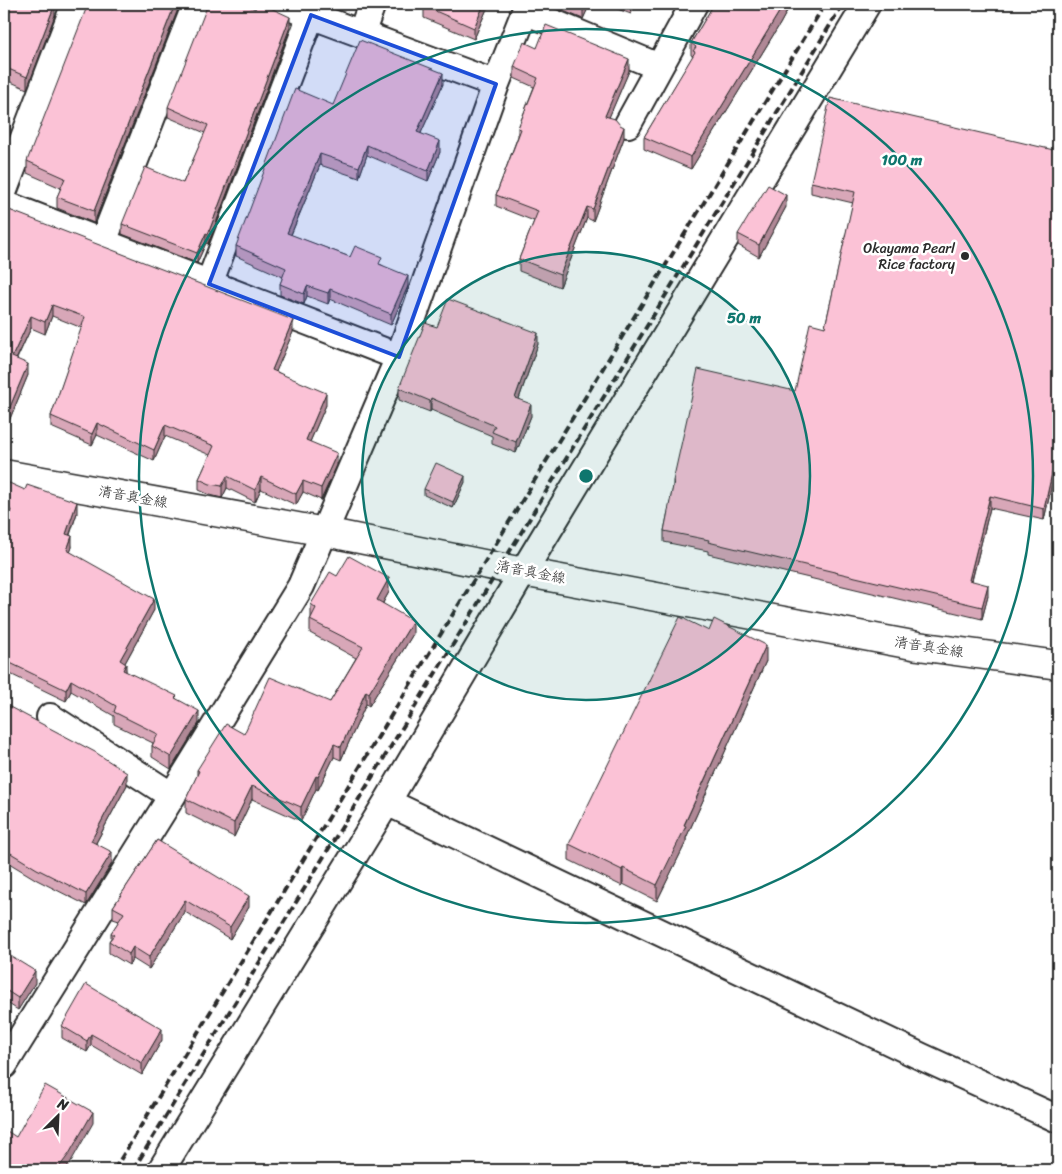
<svg xmlns="http://www.w3.org/2000/svg" width="1062" height="1174" viewBox="0 0 1062 1174" font-family="Sriracha,'Klee One',sans-serif">
  <style>
    .lines { fill: none; stroke-linecap: round; stroke-linejoin: round }
    .minor-casing { stroke: #2b2b2b; stroke-width: 30 }
    .secondary-casing { stroke: #2b2b2b; stroke-width: 31 }
    .minor { stroke: #fff; stroke-width: 26 }
    .secondary { stroke: #fff; stroke-width: 28 }
    .rail { stroke: #2b2b2b; stroke-width: 4; stroke-dasharray: 8 4; stroke-linecap: butt }
    .wall { fill: #d8a7b8; stroke: #2b2b2b }
    .shaded-wall { fill: #b08896; stroke: #2b2b2b }
    .building { fill: #fbc2d6; stroke: #2b2b2b }
    .marked { fill: #1d4ed8; fill-opacity: 0.2; stroke: #1d4ed8; stroke-width: 4; stroke-linejoin: round }
    .ring { fill: none; stroke: #0f766e; stroke-width: 2.5 }
    .poi-dot { fill: #2b2b2b; stroke: #fff; stroke-width: 2 }
    .labels { text-anchor: middle; dominant-baseline: central; stroke-width: 5; stroke-linejoin: round; paint-order: stroke }
    .poi-label { font-size: 14px; fill: #2b2b2b; stroke: #fff; text-anchor: end }
    .street-label { font-size: 14px; fill: #2b2b2b; stroke: #fff }
    .centre { fill: #0f766e; stroke: #fff; stroke-width: 2.5 }
    .ring-label { font-size: 15px; text-anchor: middle; font-weight: bold; fill: #0f766e; stroke: #fff; stroke-width: 5; stroke-linejoin: round; paint-order: stroke }
  </style>
  <rect width="100%" height="100%" fill="#fff"/>
  <filter id="ink" filterUnits="userSpaceOnUse"><feTurbulence type="fractalNoise" baseFrequency=".02" numOctaves="2"/><feDisplacementMap in="SourceGraphic" scale="10" xChannelSelector="R" yChannelSelector="G"/><feConvolveMatrix kernelMatrix="1 2 1 2 8 2 1 2 1" color-interpolation-filters="sRGB"/></filter>
  <g filter="url(#ink)">
    <g class="lines">
      <!-- minor casing -->
      <g class="minor-casing">
        <path id="minor" d="M281,4L496,84
          M525,11L659,67
          M361,34L372,4
          M628,124L694,4
          M4,190L75,4
          M4,204L399,357
          M103,242L196,4
          M209,284L311,15
          M50,717L172,796
          M387,802L922,1057L1058,1119
          M4,1065L172,796L301,586L399,357L496,84L528,4
          M161,1170L387,802L523,572L867,4"/>
      </g>
      <!-- secondary casing -->
      <g class="secondary-casing">
        <path id="secondary" d="M4,474L325,532L523,572L918,646L1058,665"/>
      </g>
      <!-- minor -->
      <use href="#minor" class="minor"/>
      <!-- secondary -->
      <use href="#secondary" class="secondary"/>
      <!-- rail -->
      <path class="rail" d="M114,1170L825,4
        M133,1170L843,4"/>
    </g>
    <!-- wall -->
    <path class="wall" d="M4,4L55,15L27,89L4,79Z
      M180,4L94,223L57,208V197L61,188L27,173V161Z
      M416,4H489L474,39L424,18V7Z
      M549,4H590L583,19L549,5Z
      M604,4H635L631,14Z
      M714,4H791L780,24L691,169L644,149V137L693,56L691,55V43Z
      M290,27L208,244L206,243L197,263L122,234V224L183,183L205,133L168,117V107Z
      M537,48L629,71L609,117L624,138L593,221L587,218L560,287L519,271V259L534,221L496,206V195L518,136V128L534,87L514,78V67Z
      M443,84L421,133L440,152L428,181L367,155L359,178L320,165L291,235L350,257L382,265L408,286L391,325L330,299L328,304L307,296L304,304L280,295V284L283,277L236,256V246L333,105Z
      M1058,151V463L1057,462L1044,520L990,508L972,581L988,596L982,619L708,554V551L664,542V531L673,487V481L795,391L825,327L853,203L811,193V182Z
      M786,207L759,257L738,245V234Z
      M4,208L293,332L276,371L326,405L310,442L337,465L321,500L303,492L296,505L261,489L255,502L227,488L222,498L210,495L199,490V479L210,455L165,436L154,461L97,435L92,445L51,427V416L82,328L52,316L45,334L31,328L17,359L28,375L4,433V270L5,267L4,266Z
      M437,327L538,344L519,399L531,416L516,453L492,444V436L431,410L430,412L399,400V388Z
      M465,482L453,508L424,495V489Z
      M4,489L77,513L70,535L72,547L70,552L154,610L125,663L126,672L177,699L199,723L171,769L152,757V746L153,743L114,724V716L71,691L66,701L4,671V530L8,520L4,518Z
      M337,576L389,592L383,603L413,634L369,706L366,704L341,760L334,757L318,790L316,789L301,821L252,799L234,837L186,813V799L197,776V770L244,734L330,702L356,658L310,633V620L311,618V604Z
      M766,661L686,838V842L657,901L623,884L622,886L569,860V844Z
      M4,704L127,785L96,843L112,863L86,905L37,880L4,860Z
      M157,840L249,907L230,939L185,912L149,969L133,959L129,965L109,953V941L111,938V933L119,921L113,919V907Z
      M4,952L35,983L18,1010L4,1001Z
      M62,1026L162,1040L142,1075L91,1045L87,1052L62,1038Z"/>
    <!-- shaded-wall -->
    <path class="shaded-wall" d="M55,4V15L27,89V77Z
      M175,4H180L94,223V211Z
      M484,4H489L474,39V28Z
      M585,4H590L583,19V7Z
      M631,4H635L631,14Z
      M784,4H791L780,24L691,169V157Z
      M290,17V27L208,244V234Z
      M629,59V71L605,127V116Z
      M443,73V84L417,142V132Z
      M10,121V133L4,148V136Z
      M624,127V138L593,221V209Z
      M440,141V152L428,181V171Z
      M367,145V155L359,178V167Z
      M320,154V165L287,244V233Z
      M786,195V207L759,257V245Z
      M587,207V218L560,287V275Z
      M206,233V243L197,263V253Z
      M408,276V286L391,325V314Z
      M307,286V296L304,304V294Z
      M330,289V299L328,304V293Z
      M52,305V316L45,334V322Z
      M31,316V328L12,368V357Z
      M293,320V332L272,381V370Z
      M538,333V344L515,410V398Z
      M28,364V375L4,433V421Z
      M326,393V405L306,451V440Z
      M431,398V410L430,412V401Z
      M531,404V416L516,453V442Z
      M97,423V435L92,445V434Z
      M165,425V436L154,461V450Z
      M1057,451V462L1044,520V509Z
      M337,453V465L321,500V488Z
      M227,476V488L222,498V486Z
      M465,476V482L453,508V502Z
      M261,477V489L255,502V490Z
      M303,481V492L296,505V494Z
      M990,496V508L969,592V580Z
      M77,502V513L66,545V534Z
      M72,536V547L67,562V550Z
      M389,578V592L377,613V600Z
      M988,585V596L982,619V607Z
      M154,599V610L120,672V660Z
      M413,621V634L369,706V693Z
      M766,645V661L686,838V842L657,901V885Z
      M126,664V676L123,670Z
      M71,680V691L66,701V690Z
      M366,691V704L341,760V747Z
      M199,711V723L171,769V757Z
      M334,744V757L318,790V777Z
      M127,773V785L91,852V841Z
      M316,776V789L301,821V807Z
      M252,786V799L234,837V823Z
      M112,852V863L86,905V894Z
      M623,868V884L622,886V870Z
      M249,896V907L230,939V927Z
      M185,900V912L149,969V957Z
      M133,947V959L129,965V954Z
      M35,971V983L18,1010V998Z
      M162,1029V1040L142,1075V1063Z
      M91,1034V1045L87,1052V1041Z
      M93,1112V1123L69,1165L65,1170H57Z"/>
    <!-- building -->
    <path class="building" d="M4,4H55L27,77L4,67Z
      M88,4H175L94,211L57,197L65,178L27,161Z
      M208,4H244L255,9L257,4H262L290,17L208,234L206,233L197,253L122,224L145,167L183,183L208,125L168,107Z
      M426,4H484L474,28L424,6Z
      M575,4H585L583,7Z
      M714,4H784L691,157L644,137L695,52L693,51L696,47L691,43Z
      M546,25L629,59L605,116L615,119L620,125L624,127L593,209L587,207L560,275L519,259L538,211L496,195L521,129L518,128L538,78L514,67L524,42L537,48Z
      M360,40L443,73L417,132L440,141L428,171L367,145L359,167L320,154L287,233L350,257L355,246L382,257L379,264L408,276L391,314L330,289L328,293L307,286L304,294L280,284L286,268L236,246L295,89L333,105Z
      M830,98L1058,151V451H1057L1044,509L990,496L969,580L988,585L982,607L708,542L709,540L664,531L674,481H673L698,369L795,391L810,323L825,327L855,192L811,182Z
      M4,119L10,121L4,136Z
      M768,185L786,195L759,245L738,234Z
      M4,208L293,320L272,370L326,393L306,440L337,453L321,488L303,481L296,494L261,477L255,490L227,476L222,486L210,484L199,479L214,446L165,425L154,450L97,423L92,434L51,416L85,317L52,305L45,322L31,316L12,357L28,364L4,421V270L10,257L4,255Z
      M448,299L538,333L515,398L531,404L516,442L492,432L495,426L431,398L430,401L399,388L425,323L437,327Z
      M436,463L465,476L453,502L424,489Z
      M7,482L25,490L27,485L77,502L66,534L72,536L67,550L154,599L120,660L126,664L123,670L177,696L175,698L199,711L171,757L152,746L158,734L114,712L116,706L71,680L66,690L4,660V530L11,510L4,506V489Z
      M349,556L389,578L377,600L413,621L369,693L366,691L341,747L334,744L318,777L316,776L301,807L252,786L234,823L186,799L199,771L197,770L226,724L244,734L270,677L330,702L363,647L310,620L316,608L311,604L330,572L337,576Z
      M680,617L709,631L714,619L766,645L684,825L686,826L657,885L623,868L622,870L569,844Z
      M4,704L95,752L127,773L91,841L112,852L86,894L37,869L4,849Z
      M157,840L249,896L230,927L185,900L149,957L133,947L129,954L109,941L114,935L111,933L124,913L113,907Z
      M4,952L35,971L18,998L4,989Z
      M86,984L162,1029L142,1063L91,1034L87,1041L62,1026Z
      M45,1085L93,1112L69,1154L57,1170H4V1129L16,1137Z"/>
  </g>
  <!-- marked area -->
  <path class="marked" d="M311,15L496,84L399,357L209,284Z"/>
  <!-- distance rings -->
  <circle cx="586" cy="476" r="224" fill="#0f766e" fill-opacity=".12"/>
  <g class="ring">
    <circle cx="586" cy="476" r="224"/>
    <circle cx="586" cy="476" r="447"/>
  </g>
  <!-- markers -->
  <circle class="poi-dot" cx="965" cy="256" r="5"/>
  <g class="labels">
    <!-- poi labels -->
    <g class="poi-label">
      <text x="955" y="248">Okayama Pearl<tspan x="955" dy="16">Rice factory</tspan></text>
    </g>
    <!-- street labels -->
    <g class="street-label">
      <text transform="translate(133 497) rotate(10)">清音真金線</text>
      <text transform="translate(531 572) rotate(11)">清音真金線</text>
      <text transform="translate(929 647) rotate(9)">清音真金線</text>
    </g>
  </g>
  <circle cx="586" cy="476" r="8" class="centre"/>
  <g class="ring-label">
    <text x="902" y="165">100 m</text>
    <text x="744" y="323">50 m</text>
  </g>
  <!-- margin -->
  <rect width="1062" height="1174" fill="none" stroke="#fff" stroke-width="20"/>
  <rect x="10" y="10" width="1042" height="1154" fill="none" stroke="#2b2b2b" stroke-width="2" filter="url(#ink)"/>
  <!-- north arrow -->
  <g transform="translate(58 1116) rotate(24)" stroke="#ffffff" stroke-width="4" paint-order="stroke">
  <path d="M0-4L9 19L0 12L-9 19Z" fill="#2b2b2b"/>
  <text y="-8" font-size="14" font-weight="bold" text-anchor="middle" fill="#2b2b2b">N</text>
  </g>
</svg>
